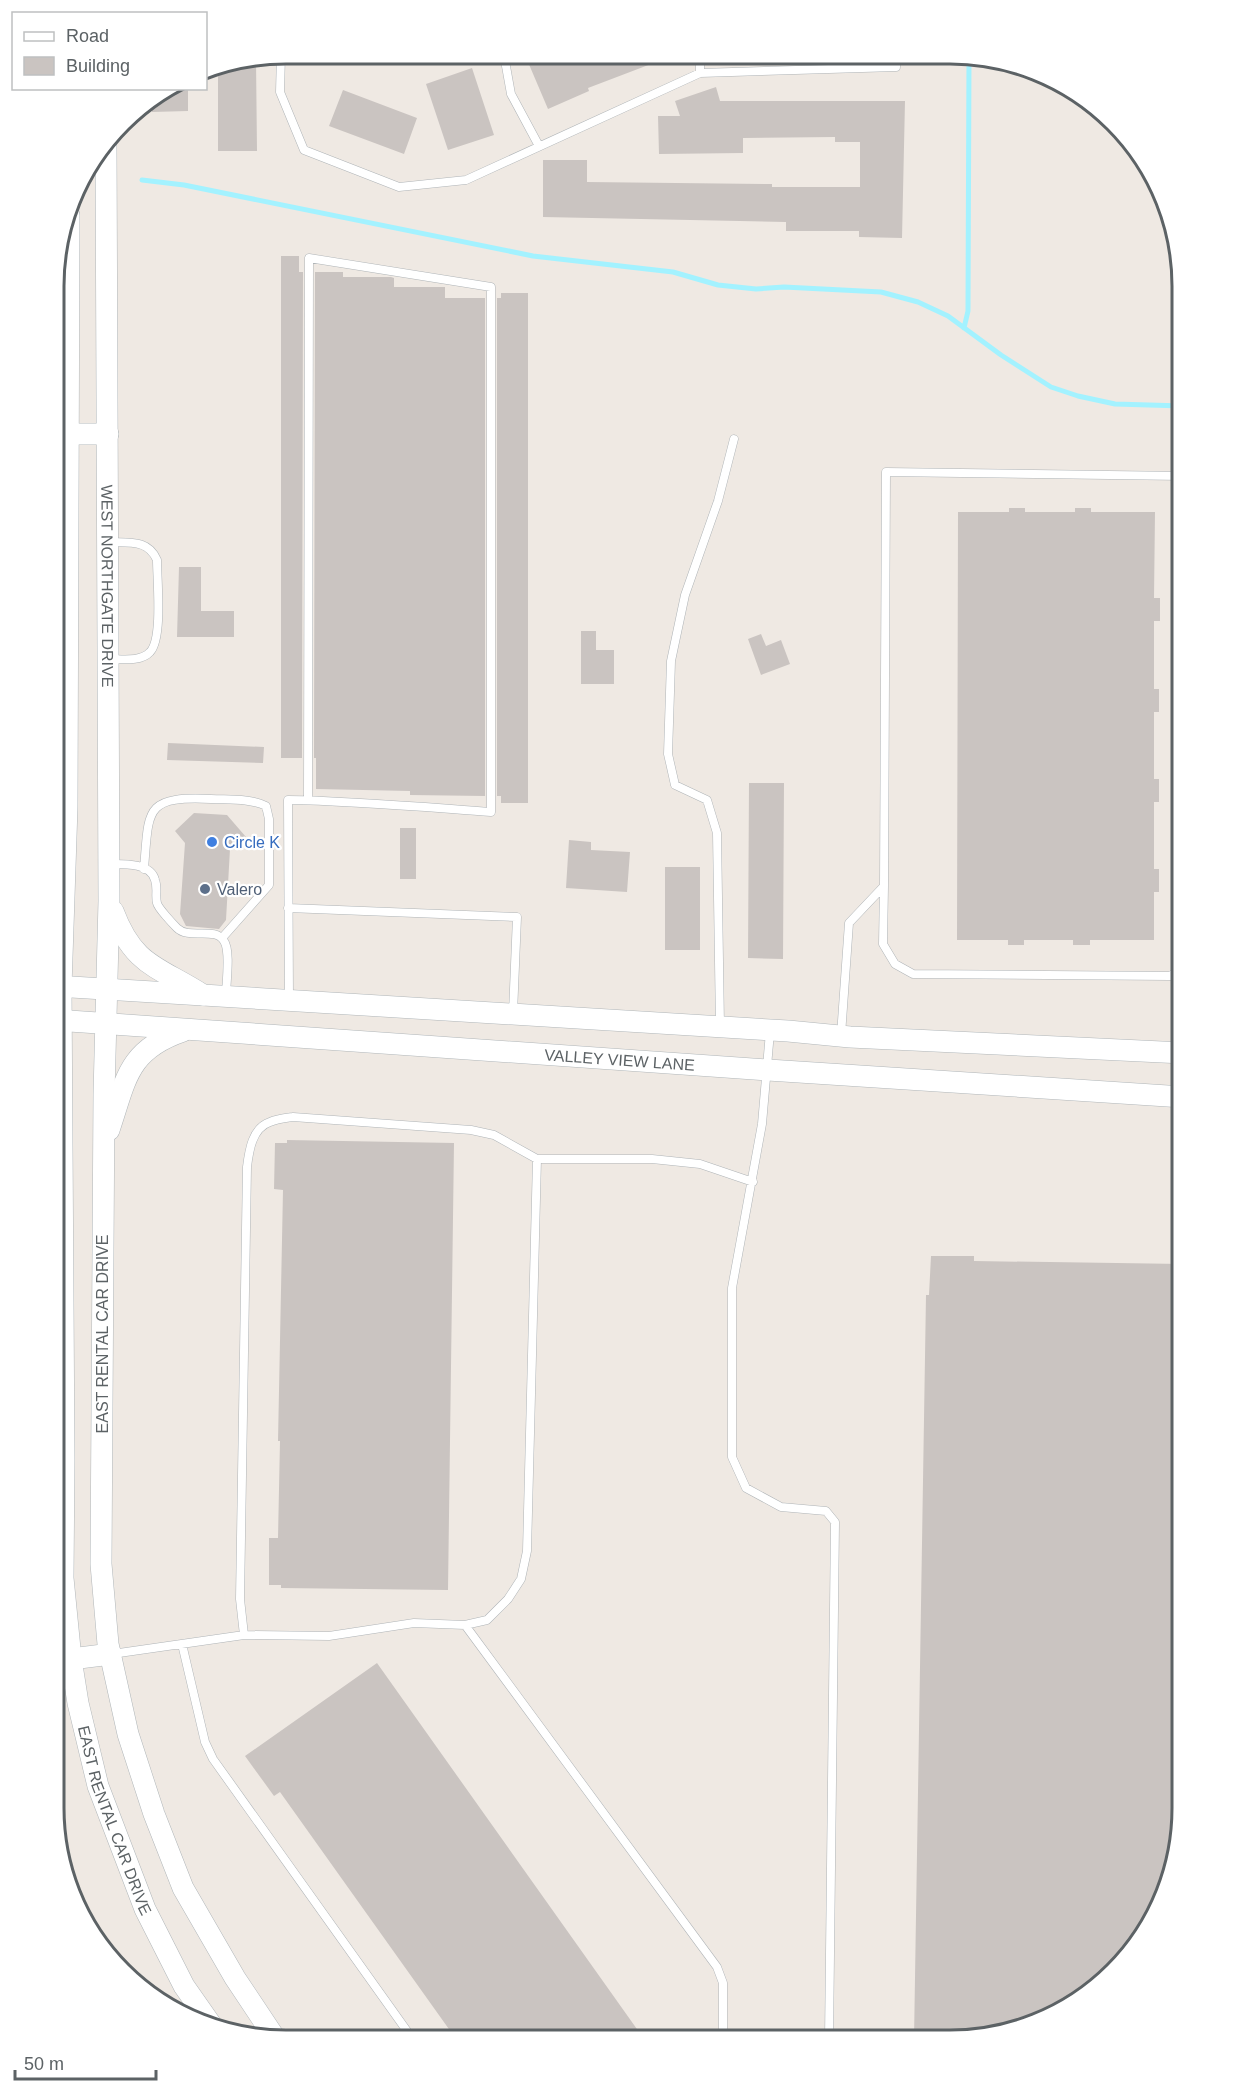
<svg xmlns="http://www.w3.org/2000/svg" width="1237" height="2094" viewBox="0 0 1237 2094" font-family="Arial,sans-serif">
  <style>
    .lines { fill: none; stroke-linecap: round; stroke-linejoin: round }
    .stream { stroke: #a3f2ff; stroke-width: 5 }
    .building { fill: #cac4c1 }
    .service-casing { stroke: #afb4b7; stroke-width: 9 }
    .secondary-casing { stroke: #b0b6b9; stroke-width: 22 }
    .service { stroke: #fff; stroke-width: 8 }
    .secondary { stroke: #fff; stroke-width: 21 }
    .shop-dot { fill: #3f7fe0; stroke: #fff; stroke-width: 2 }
    .service-dot { fill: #5c6f8a; stroke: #fff; stroke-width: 2 }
    .labels { text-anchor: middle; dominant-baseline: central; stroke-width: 4.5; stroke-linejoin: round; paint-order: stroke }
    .street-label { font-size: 16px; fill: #5c6265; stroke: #fff }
    .shop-label { font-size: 16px; fill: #366cbe; stroke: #fff; text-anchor: start }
    .service-label { font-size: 16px; fill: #4e5e75; stroke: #fff; text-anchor: start }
    .rim { fill: none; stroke: #5c6265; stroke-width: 3 }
  </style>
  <rect width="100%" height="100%" fill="#efe9e3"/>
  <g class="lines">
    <!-- stream -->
    <path class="stream" d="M142,180L184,185L533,256L673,272L718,285L756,289L784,287L881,292L918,302L948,316L1001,355L1051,387L1078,396L1115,404L1183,406
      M964,328L968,311L969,56"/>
  </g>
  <!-- building -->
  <path class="building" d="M525,55H672V56L588,88L589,91L548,109Z
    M256,60L257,151H218V68Z
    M472,68L494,135L448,150L426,84Z
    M716,87L720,101H905L902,238L859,237V231H786V222L543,217V160H587V182L772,184V187H860V142H835V137L743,138V153L659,154L658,116H680L675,101Z
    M170,88H188V111L152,112V100Z
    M343,90L417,118L404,154L329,126Z
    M281,256H299V272H303L302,758H281Z
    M315,272H343V277H391L394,278V287H445V298H485V796L410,795V791L316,789V758H314Z
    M501,293H528V803H501V796H497V298H501Z
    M1009,508H1025V512H1075V508H1091V512H1155L1154,598H1160V621H1154V689H1159V712H1154V779H1159V802H1154V869H1159V892H1154V940H1090V945H1073V940H1024V945H1008V940H957L958,512H1009Z
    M179,567H201V611H234V637H177Z
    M581,631H596V650H614V684H581Z
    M761,634L766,646L781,640L790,664L761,675L748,639Z
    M168,743L264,747L263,763L167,760Z
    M749,783H784L783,959L748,958Z
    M194,813L227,815L246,837L230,849L226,920L219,929L186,926L180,914L185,843L175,831Z
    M400,828H416V879H400Z
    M569,840L591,842V850L630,852L627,892L566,888Z
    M665,867H700V950H665Z
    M287,1140L454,1143L448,1590L281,1588V1585H269V1538H278L280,1441H278L283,1190L274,1189L275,1143H287Z
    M931,1256H974V1261L1183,1264L1182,1823L1171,1883L1135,1949L1092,1992L1039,2022L951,2040H914L926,1295H929Z
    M377,1663L644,2039H456L280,1792L274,1796L245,1756Z"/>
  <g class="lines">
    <!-- service casing -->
    <g class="service-casing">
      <path id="service" d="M281,55L280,92L304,150L399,187L466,180L700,73L896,67V56
        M504,55L511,94L539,146
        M700,55V73
        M108,542C129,543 148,539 157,560C157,580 163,639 150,652C141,662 122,659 110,659
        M111,864C124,864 151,863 155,880C158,888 155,896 157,903C158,908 173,924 177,928C189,940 215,926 224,941C231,951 226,983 226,996
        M144,869C149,809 144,796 211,799C229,800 249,798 266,806L269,819V885L222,938
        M884,886L883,944L895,964L913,974L1170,976L1183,968
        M288,908L517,917L513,1013
        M289,1000L288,800C356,801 422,807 491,812V287L309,258L308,800
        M720,1026L717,833L707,800L675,785L668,754L671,661L685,595L718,501L734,439
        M770,1032L762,1124L732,1288V1457L746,1488L781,1507L826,1511L835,1522L829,2040
        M841,1035L849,923L884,886L886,472L1183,476
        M465,1625L487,1620L508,1599L521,1579L527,1551L537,1159H652L700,1164L753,1182
        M244,1635L240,1599L247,1167C249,1151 252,1128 270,1122C277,1119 286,1118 293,1117L471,1130L494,1135L537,1159
        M182,1644L205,1742L213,1759L412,2038
        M112,1654L244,1635L329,1636L414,1623L465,1625L717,1967L723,1983V2039"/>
    </g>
    <!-- secondary casing -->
    <g class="secondary-casing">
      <g id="secondary">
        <path id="s1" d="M106,146L109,901L104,1094L101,1564L108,1644L128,1734L154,1814L183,1888L235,1978L275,2038"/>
        <path id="s2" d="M69,215L67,807L61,987L64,1459L63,1578L71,1659L78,1703L98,1786L145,1909L184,1986L212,2026"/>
        <path d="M69,434H108"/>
        <path d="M113,911C134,967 158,966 203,995"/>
        <path d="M55,986L788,1031L850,1037L1183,1053"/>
        <path id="s3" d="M55,1020L768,1070L1183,1097"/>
        <path d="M109,1130C126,1080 127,1050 183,1031"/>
        <path d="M71,1659L111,1654"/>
      </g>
    </g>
    <!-- service -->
    <use href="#service" class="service"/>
    <!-- secondary -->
    <use href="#secondary" class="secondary"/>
  </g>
  <!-- markers -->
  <circle class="shop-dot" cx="212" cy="842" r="6"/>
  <circle class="service-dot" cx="205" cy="889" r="6"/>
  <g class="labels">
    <!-- street labels -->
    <g class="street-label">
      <text stroke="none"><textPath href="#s1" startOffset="440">WEST NORTHGATE DRIVE</textPath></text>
      <text stroke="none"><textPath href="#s3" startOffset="566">VALLEY VIEW LANE</textPath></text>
      <text transform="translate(102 1334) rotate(-90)">EAST RENTAL CAR DRIVE</text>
      <text stroke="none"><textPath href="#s2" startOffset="1612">EAST RENTAL CAR DRIVE</textPath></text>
    </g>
    <!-- shop labels -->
    <g class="shop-label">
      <text x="224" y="842">Circle K</text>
    </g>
    <!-- service labels -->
    <g class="service-label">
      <text x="217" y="889">Valero</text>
    </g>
  </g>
  <!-- crop -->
  <path d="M0 0H1237V2094H0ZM286 64H950A222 222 0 0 1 1172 286V1808A222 222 0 0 1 950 2030H286A222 222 0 0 1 64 1808V286A222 222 0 0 1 286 64Z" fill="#fff" fill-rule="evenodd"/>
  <path class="rim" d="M286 64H950A222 222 0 0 1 1172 286V1808A222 222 0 0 1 950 2030H286A222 222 0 0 1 64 1808V286A222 222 0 0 1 286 64Z"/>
  <!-- legend -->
  <rect x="12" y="12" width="195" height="78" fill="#ffffff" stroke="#bec0c1" stroke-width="1.5"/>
  <rect x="24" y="32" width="30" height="9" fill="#ffffff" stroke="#bec0c1" stroke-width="1.5"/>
  <text x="66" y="42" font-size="18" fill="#5c6265">Road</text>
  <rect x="24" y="57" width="30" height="18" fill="#cac4c1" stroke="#bec0c1" stroke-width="1.5"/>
  <text x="66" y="72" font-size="18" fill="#5c6265">Building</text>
  <!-- scale -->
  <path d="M15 2070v9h141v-9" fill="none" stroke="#5c6265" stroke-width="3"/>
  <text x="24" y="2070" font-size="18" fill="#5c6265" stroke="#ffffff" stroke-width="4.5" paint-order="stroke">50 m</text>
</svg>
